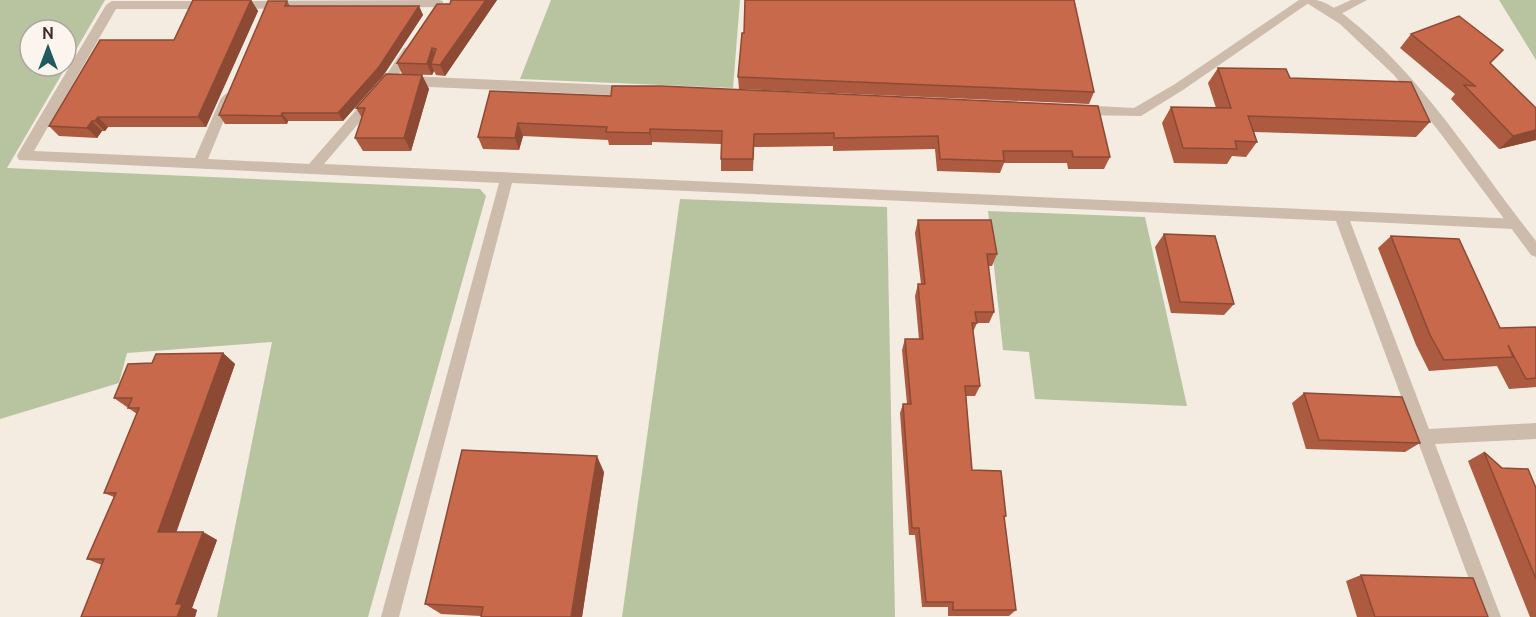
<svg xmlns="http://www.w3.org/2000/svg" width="1536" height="617" viewBox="0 0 1536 617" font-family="Ubuntu,sans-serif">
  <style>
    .green { fill: #b8c4a0; fill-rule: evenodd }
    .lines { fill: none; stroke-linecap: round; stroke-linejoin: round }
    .minor { fill: #cdbbac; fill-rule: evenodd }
    .tertiary { fill: #cdbbac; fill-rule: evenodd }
    .wall { fill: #ac5a40 }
    .shaded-wall { fill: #8c4a34 }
    .building { fill: #c8694b; stroke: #8c4a34; stroke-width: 1.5 }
  </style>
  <rect width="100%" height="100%" fill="#f4ebe1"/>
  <!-- green -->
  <path class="green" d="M0,0H105L7,168L480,189L486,196L368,617H217L272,342L127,353L119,383L0,419ZM30,30H66V66H30Z
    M551,0H740L733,88L520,79Z
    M1499,0H1536V60Z
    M680,199L887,207L895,617H622Z
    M988,211L1145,217L1187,406L1035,399L1029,352L1003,350Z"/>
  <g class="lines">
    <!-- minor -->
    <path class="minor" d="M439,0L443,1V7L234,9L228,5L234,1Z
      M1299,0H1313L1183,90L1141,116L1078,115L1072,110L1078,105L1134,108L1175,84Z
      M1351,0H1367L1337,16H1329V10Z
      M112,1H210L216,5L210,9H116L34,151L195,158L221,98L227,93L233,98L208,159L309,164L385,77L404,48L408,47L414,51L393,83L324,164L1518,219L1520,223L1518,227L1513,229L1350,221L1429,429L1536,423V439L1435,444L1501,617H1483L1336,221L512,183L399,617H381L499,183L19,160L17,156L19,152L106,5Z
      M407,76L632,86L638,91L632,96L407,86L401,81Z"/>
    <!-- tertiary -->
    <path class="tertiary" d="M1302,0C1306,0 1312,0 1316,0C1331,3 1347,17 1358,26C1430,87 1478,168 1536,241V257L1531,255L1441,134L1394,75L1340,24Z"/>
  </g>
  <!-- wall -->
  <path class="wall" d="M251,0L258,11L206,127H108L105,131H102L97,138L59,136L49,126L174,40Z
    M451,0H497L445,76L436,75L434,71L432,75L402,74L397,63L450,4Z
    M287,1L290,6H419L423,15L383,76L343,121H288L287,124H225L219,115Z
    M1411,34L1490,63L1536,108V140L1499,149L1451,99L1455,94L1400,48Z
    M1218,68L1290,78L1430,122L1416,137L1254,132L1257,142L1246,157L1232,156L1227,164L1174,163L1162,123L1171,107L1216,108L1208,83Z
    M422,75L429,89L411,151H363L355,138L362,118L356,108Z
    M738,77L1094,92L1089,104L739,89Z
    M661,86L1110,157L1104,169H1068L1067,163H1004L1000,173L937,171L935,149L833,151V146L754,147L753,171H721V144L652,142V145H609L608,140L523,136L519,150L483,149L478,137L490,91L611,96Z
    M918,220L997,254L992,266H988L994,312L989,323H977L973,332L980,386L975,396H966L972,470L1006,516L1004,519L1016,610L1009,616H948V607H922L915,535H909L900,413L903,404H907L902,350L905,339H919L915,296L918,284H921L915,233Z
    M1164,234L1234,304L1224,315L1171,313L1155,247Z
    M1391,236L1500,328L1536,327V387L1509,389L1497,366L1429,371L1416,345L1378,248Z
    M223,353L235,364L176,532H203L217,540L192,608L197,610L195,617L102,565L87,559L114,497L104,493L137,414L114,398L152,363Z
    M1304,393L1420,443L1405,452L1306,449L1292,403Z
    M1484,452L1502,468L1536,488V617H1530L1468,461Z
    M604,472L582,617H481V616L441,614L425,604Z
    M1361,575L1488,617H1357L1346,581Z"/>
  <!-- shaded-wall -->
  <path class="shaded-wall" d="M251,0L258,11L206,127L198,117Z
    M486,0H497L445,76L440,65Z
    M419,6L423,15L383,76L343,121L338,113Z
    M432,48L437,59L431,64L434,71L432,75L427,64Z
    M422,75L429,89L411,151L404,138Z
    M282,113L288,121L287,124L281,116Z
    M98,117L108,127L105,131L95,121Z
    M92,121L102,131L97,138L87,128Z
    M518,123L523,136L519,150L515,138Z
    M650,129L652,142V145L650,133Z
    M1536,130V140L1499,149L1513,136Z
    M223,353L235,364L174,539L158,532Z
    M597,456L604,472L582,617H571Z
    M203,532L217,540L192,608L197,610L195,617H177L176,604Z"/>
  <!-- building -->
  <path class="building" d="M193,0H251L198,117H98L95,121H92L87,128L49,126L100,40H174Z
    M451,0H486L440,65L431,64L436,49L432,48L427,64L397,63L437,4H450Z
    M745,0H1074L1094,92L738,77L742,33H744Z
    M268,1H287L285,6H419L379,67L338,113H282L281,116L219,115Z
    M1459,16L1503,50L1490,63L1536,108V130L1513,136L1464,85L1475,86L1411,34Z
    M1218,68L1286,69L1290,78L1411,82L1430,122L1248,116L1257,142L1235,141L1237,149L1183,148L1171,107L1231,108Z
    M386,74L422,75L404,138H355L365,108H356Z
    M612,86H661L1098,106L1110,157H1073L1072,151H1003L1004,161L940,159L938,136L834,138V133L754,134L753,159H721L722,131L650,129V133L606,132L607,127L518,123L515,138L478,137L490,91L611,96Z
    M918,220H991L997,254H987L994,312H975L977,323H972L980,386H965L972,470L1001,471L1006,516H1004L1016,610H953V602H926L919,528H912L903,404H911L905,339H923L918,284H925Z
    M1164,234L1215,236L1234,304L1180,302Z
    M1391,236L1459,239L1500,328L1536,327V378L1526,379L1508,345L1513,357L1444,360L1430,335Z
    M223,353L158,532H203L176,604H182L177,617H81L104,559H87L116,493H104L139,408H128L132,398H114L128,364L152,363L156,354Z
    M1304,393L1402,397L1420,443L1319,440Z
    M462,450L597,456L571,617H481L483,607L425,604Z
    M1484,452L1502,468L1528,469L1536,488V579Z
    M1361,575L1473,578L1488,617H1375Z"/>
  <!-- north arrow -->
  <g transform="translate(48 48)"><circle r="28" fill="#fbf5ee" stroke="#aea6a0" stroke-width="1.5"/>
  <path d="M0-4.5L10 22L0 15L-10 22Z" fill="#1f5a5e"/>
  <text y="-9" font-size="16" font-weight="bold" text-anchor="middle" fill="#3b302b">N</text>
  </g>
</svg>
